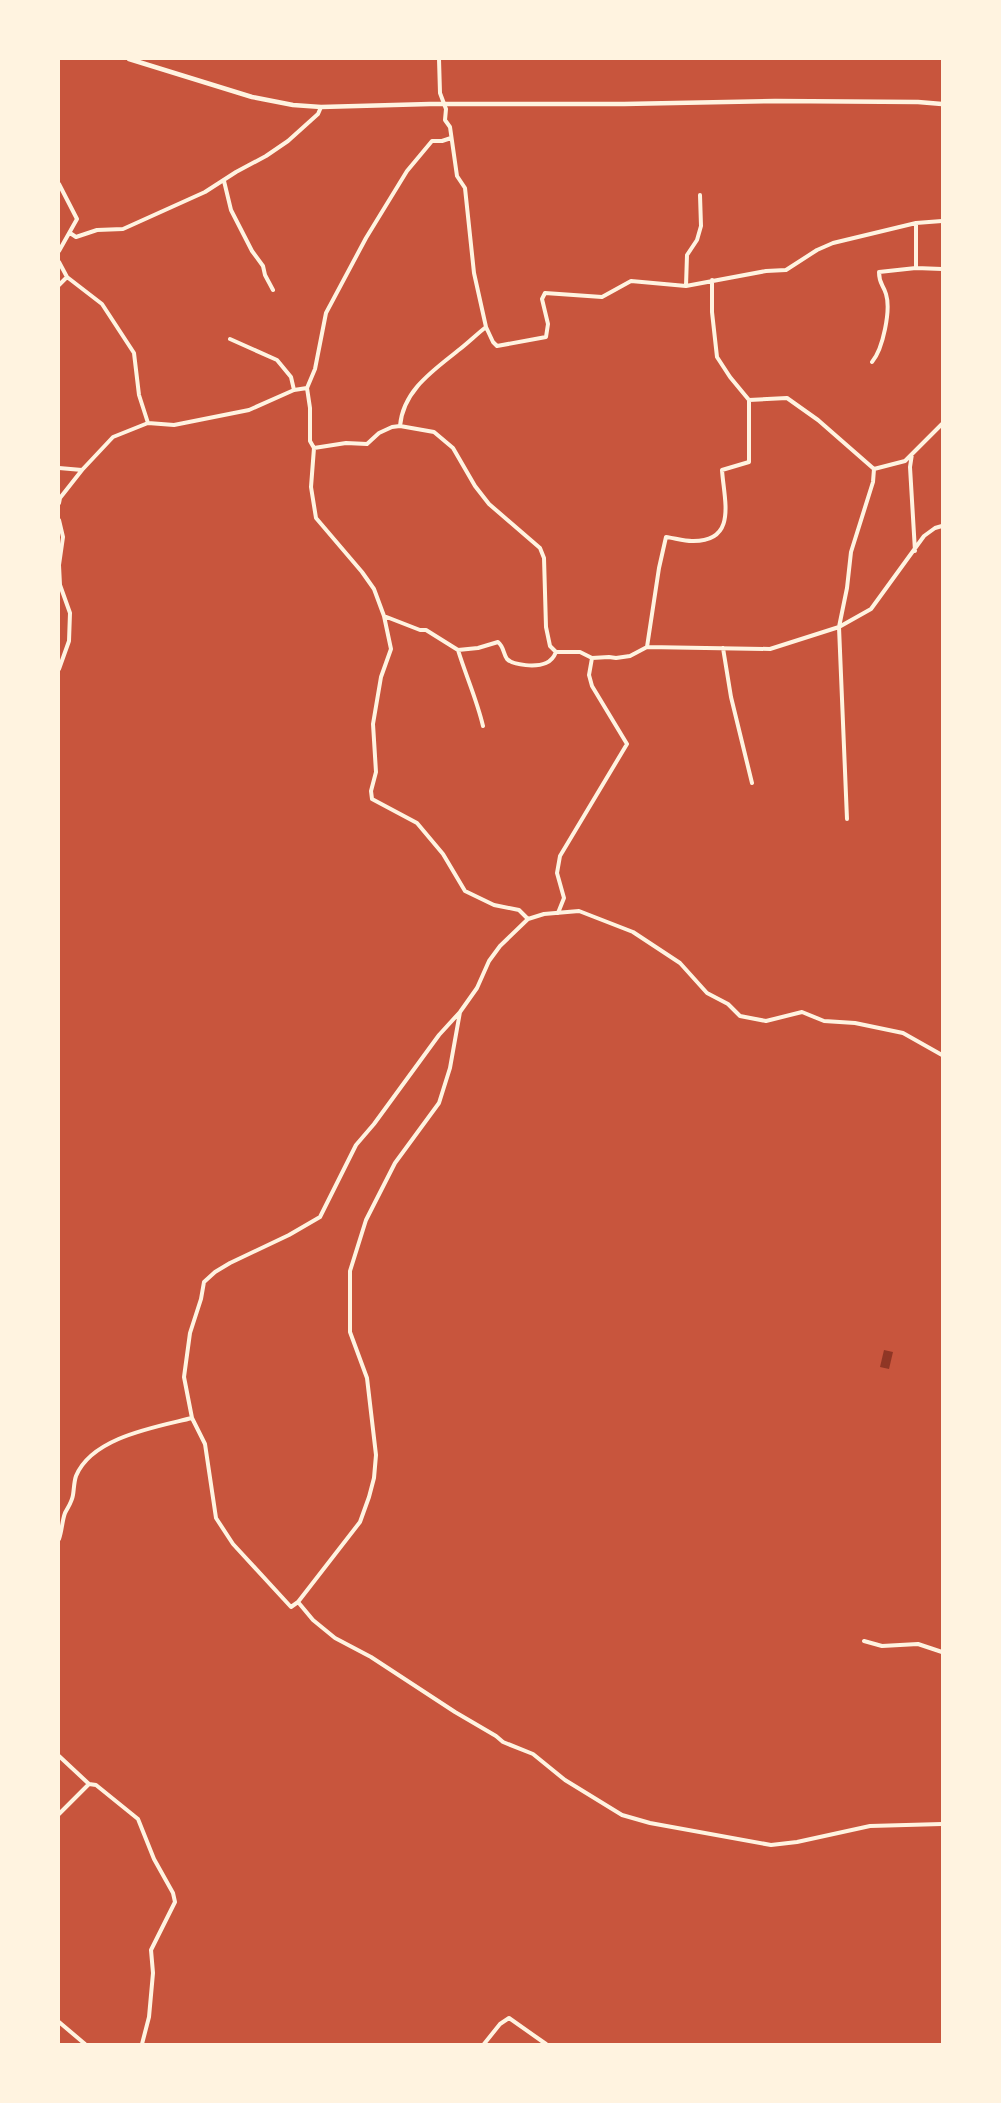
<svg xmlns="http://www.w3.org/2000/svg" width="1001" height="2103" viewBox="0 0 1001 2103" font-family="Manrope,sans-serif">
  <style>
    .water { fill: #8f3625 }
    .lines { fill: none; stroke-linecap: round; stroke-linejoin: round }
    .minor { stroke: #fff3e0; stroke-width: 4 }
    .tertiary { stroke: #fff3e0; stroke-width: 4.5 }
  </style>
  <rect width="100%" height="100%" fill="#c8553d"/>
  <!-- water -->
  <path class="water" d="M884,1350L893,1352L889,1369L880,1367Z"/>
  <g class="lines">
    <!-- minor -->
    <path class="minor" d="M439,59L440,93L446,109L445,120L450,127L457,176L465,188L474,273L486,327L493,342L497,346L546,337L548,324L542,299L545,293L602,297L631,281L686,286L766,271L786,270L817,250L833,243L916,223L942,221
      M224,181L231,210L252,251L263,266L265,275L273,290
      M59,184L77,219L59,251
      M70,233L76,237L97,230L123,229L205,192L236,172L266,156L288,141L318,114L321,107
      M59,262L67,277L102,304L134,353L139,395L148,423
      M916,268V223
      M59,285L67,277
      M686,286L687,255L697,240L701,226L700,195
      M230,339L277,360L291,377L294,390
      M872,362C883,349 891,310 886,294C883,284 879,284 879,272L916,268L942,269
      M307,388L310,408V441L314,448L311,487L316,518L362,572L374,589L384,616L391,649L381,677L373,724L376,772L371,791L372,799L417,823L443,854L465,891L494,905L519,910L528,919
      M749,400L787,398L818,420L874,469
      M400,426C403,390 434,370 460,349C469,342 477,334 486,327
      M314,448L346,443L367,444L379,433L392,427L400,426L434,432L453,448L475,486L489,504L540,548L544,558L546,627L550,646L556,652
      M912,454L910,467L915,551
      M59,468L82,470L113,437L148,423L174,425L249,410L294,390L307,388L315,369L326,313L366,238L407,171L432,141H442L451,138
      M59,503L60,498L82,470
      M59,520L63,537L59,565L60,585L70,613L69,641L59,669
      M384,616L420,630H426L458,650L478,648L498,642C504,647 503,653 507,659C514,666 537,667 546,663C551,661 554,657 556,652H580L592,658L609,657L616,658L630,656L647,647L770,649L839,627L871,609L924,536L935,528L942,526
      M647,647L659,568L666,537C674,538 684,541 692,541C738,542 724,500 722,470L749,462V400L730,377L717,357L712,312V280
      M723,648L731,697L752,783
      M458,650C466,676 477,700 483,726
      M847,819L839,627L847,588L851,552L873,482L874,469L905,461L942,424
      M558,913L564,898L557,873L560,856L627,744L592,686L589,675L592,658
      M460,1012L450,1068L439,1103L395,1163L366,1220L350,1271V1332L367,1378L376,1455L374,1478L369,1497L360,1522L298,1602L291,1607L233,1544L216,1518L205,1444L192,1418L184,1377L190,1333L201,1299L204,1282L215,1272L230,1263L289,1235L320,1217L356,1145L374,1124L439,1035L460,1012L477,988L489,961L500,946L528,919L544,914L579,911L633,932L680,963L707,993L728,1004L740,1016L766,1021L802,1012L824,1021L855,1023L903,1033L942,1055
      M59,1539C62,1531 62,1521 65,1513C68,1507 72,1502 73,1495C74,1489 74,1482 76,1476C92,1437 156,1427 192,1418
      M298,1602L313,1620L335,1638L371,1657L455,1712L496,1736L503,1742L533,1754L565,1780L622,1815L650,1823L771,1845L797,1842L870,1826L942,1824
      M864,1641L882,1646L918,1644L942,1652
      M59,1756L89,1784
      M59,1814L89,1784L96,1785L138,1819L154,1859L173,1893L175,1902L151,1950L153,1973L149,2017L142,2044
      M59,2022L85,2044
      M484,2044L500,2024L509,2018L546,2044"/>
    <!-- tertiary -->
    <path class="tertiary" d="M129,59L252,97L293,105L321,107L430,104H624L775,101L918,102L942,104"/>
  </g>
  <!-- border -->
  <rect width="1001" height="2103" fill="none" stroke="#fff3e0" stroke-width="120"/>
</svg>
